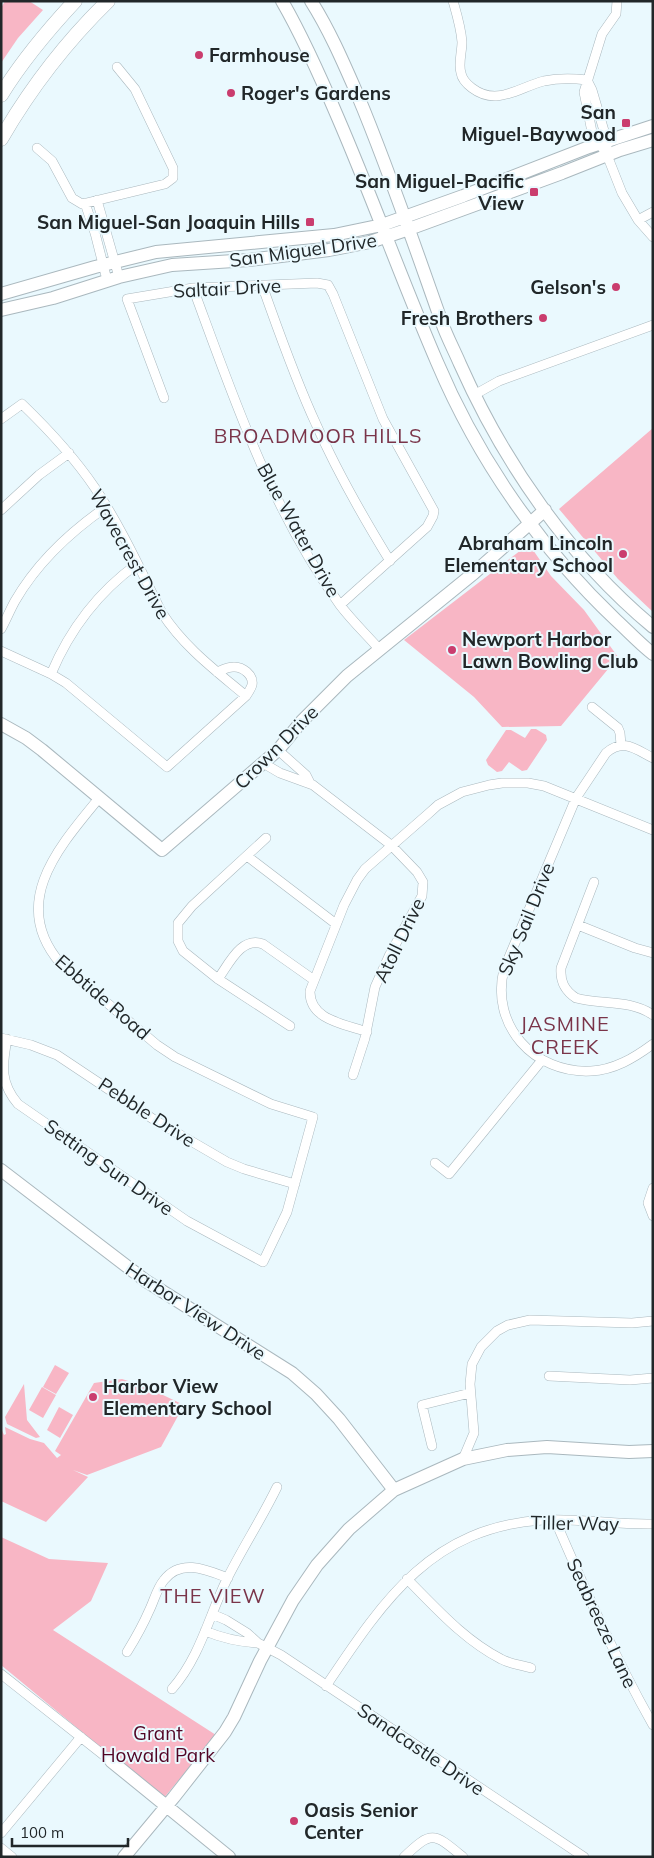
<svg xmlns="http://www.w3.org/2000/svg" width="654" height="1858" viewBox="0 0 654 1858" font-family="Mulish,sans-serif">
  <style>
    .green { fill: #f8b6c5 }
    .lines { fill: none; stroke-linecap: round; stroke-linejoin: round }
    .street-casing { stroke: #aab8be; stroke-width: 10 }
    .secondary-casing { stroke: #aab8be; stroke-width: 14 }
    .primary-casing { stroke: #aab8be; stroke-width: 15 }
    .street { stroke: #fff; stroke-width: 9 }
    .secondary { stroke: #fff; stroke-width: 12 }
    .primary { stroke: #fff; stroke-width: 14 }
    .poi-dot { fill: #ca3d6e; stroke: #eaf9fe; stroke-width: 2 }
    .labels { text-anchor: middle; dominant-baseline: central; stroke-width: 4; stroke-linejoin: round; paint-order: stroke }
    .poi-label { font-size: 19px; font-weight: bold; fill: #212729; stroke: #eaf9fe; text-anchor: end }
    .street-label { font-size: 19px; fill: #212729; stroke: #eaf9fe }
    .park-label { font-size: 19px; fill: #510424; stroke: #eaf9fe }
    .neighbourhood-label { font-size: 20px; letter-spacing: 1px; fill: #7a3449; stroke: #eaf9fe }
  </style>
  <rect width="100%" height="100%" fill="#eaf9fe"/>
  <!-- green -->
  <path class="green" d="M5,1H29L43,10L18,38L1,63V8Z
    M653,428V612L618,579L559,509Z
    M525,547L533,550L551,576L584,610L618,657L561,726L502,727L474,697L404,640Z
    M531,729H536L546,735L547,740L527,770L522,771L509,762L502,771L497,772L488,765L486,760L506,730H511L525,738Z
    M55,1365L69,1373L56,1394L43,1387Z
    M122,1379L144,1386L184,1405L161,1447L87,1475L73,1470L88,1477L46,1522L1,1501V1428L4,1435L6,1434L5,1427L30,1439L44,1443L57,1458L61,1455L55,1451L94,1383Z
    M24,1384L27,1420L40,1437L36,1438L7,1424L5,1417Z
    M42,1387L56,1395L43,1418L29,1410Z
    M59,1407L73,1415L60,1438L47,1430Z
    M1,1537L49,1559L108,1563L91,1601L53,1630L216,1735L163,1799L1,1665Z"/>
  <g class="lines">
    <!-- street casing -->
    <g class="street-casing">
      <path id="street" d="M453,1C457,15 461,28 462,42C462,52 458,64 461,73C462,79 468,85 472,88C497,107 519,87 544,81C558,78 572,78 587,80
        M617,1L616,14L602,34L584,92L592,132L607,155L622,193L638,220L653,237
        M587,80L592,90L607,141V146
        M37,148L52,161L72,198L82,204L165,184L173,178V168L135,89L117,67
        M97,200L119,277
        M85,203L95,233L107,280
        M638,220L653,212
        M262,285C279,332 295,379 316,424C337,472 363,517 390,561
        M193,288C233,396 271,510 340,605C352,621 367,635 380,650
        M474,395L499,381L653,325
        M164,398L127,299L193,288L317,283L328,285L333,294L383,419L434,511L433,516L427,527L340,605
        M1,419L22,404C49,430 74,457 95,488C121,527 141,571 162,613C184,647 215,670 246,696
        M1,510L39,475L69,453
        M1,629C6,620 10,610 15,601C37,563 70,532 106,507
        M1,651L51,674L66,683L167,767L246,696C248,693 251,688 252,685C254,675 242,666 233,667C228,667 222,670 217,672
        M51,674C70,629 97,593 137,564
        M592,707L618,728L620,733L621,745
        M278,750L306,775L310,783
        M653,758C635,749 624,738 606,753L576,798L504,969C490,1025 534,1074 591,1071C614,1070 634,1058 653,1044
        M263,763L280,773L313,785L391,845L417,872L423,882L422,896L389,956L375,987L365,1038L353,1075
        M266,838L192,906L178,923V941L183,951L218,979L290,1026
        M247,856L336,924
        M594,882L561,968C560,981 564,990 576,998C601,1005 630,999 653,1015
        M578,925L635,948L653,953
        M218,979C229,964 241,936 263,944L314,980
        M367,1032C345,1024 309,1020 310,991L344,905L357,880L365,869L428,814L438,805L462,792L489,785L502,783H528L544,786L653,830
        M1,1038L31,1045L57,1055L153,1119L227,1162L244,1169L295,1184
        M7,1039C2,1066 0,1083 18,1104L187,1221L263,1262L287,1212L313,1117L271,1104L175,1057L157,1045L61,964C8,903 59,847 100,797
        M435,1163L449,1174L542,1060
        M653,1188L648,1203L653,1216
        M549,1376L630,1380L653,1378
        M432,1446L422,1405L470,1393
        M463,1459L474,1433L470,1384L472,1364L481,1347L497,1331L508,1325L530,1320L632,1323L653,1321
        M555,1520C585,1589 615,1658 653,1725
        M407,1579C436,1608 464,1640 501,1659C510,1664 521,1665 531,1668
        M212,1614L226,1620L247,1633L258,1643L281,1655L584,1857
        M205,1631C222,1638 239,1642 258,1643
        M127,1652C135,1639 143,1625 149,1611C154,1601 157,1588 164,1580C181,1558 207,1570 228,1578
        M1,1674L111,1761
        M326,1686C383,1601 431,1527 543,1520C579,1518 616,1525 653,1524
        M172,1689C200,1657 209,1616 227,1579C243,1547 262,1518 277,1487
        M1,1833L81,1737
        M1,1848L12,1857
        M404,1857C432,1830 434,1833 463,1857"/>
    </g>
    <!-- secondary casing -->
    <g class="secondary-casing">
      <path id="secondary" d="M282,1C304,39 321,78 338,118C373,199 402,281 437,362C478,459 540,548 616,620C628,631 640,644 653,654
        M311,1C330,31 344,64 358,96C389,170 415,247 442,323C447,337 454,350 460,364C504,463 569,557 653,627
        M1,294L95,267L156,252L334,235L382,225L463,196L589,147L653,126
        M1,310L53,298L119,277L172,265L249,260L329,250L370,242L409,229L562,173L620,150L653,140
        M1,724L26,738L42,750L162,850L278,750L302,721L347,676L474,573L545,510
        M1,1170L146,1281L292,1373L316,1394L339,1419L394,1490
        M111,1761L229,1857
        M124,1857L174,1797L225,1732L234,1717L260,1661L293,1600L317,1565L349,1529L394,1490L463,1459L507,1450L547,1447L629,1452L653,1451"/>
    </g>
    <!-- primary casing -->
    <g class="primary-casing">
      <path id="primary" d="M1,95C22,61 48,30 75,1
        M1,139C30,89 67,41 108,1"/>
    </g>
    <!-- street -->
    <use href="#street" class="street"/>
    <!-- secondary -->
    <use href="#secondary" class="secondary"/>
    <!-- primary -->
    <use href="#primary" class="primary"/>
  </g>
  <!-- markers -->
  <g class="poi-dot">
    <circle cx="199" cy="55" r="5"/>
    <circle cx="231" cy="93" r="5"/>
    <rect x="621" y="118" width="10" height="10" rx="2.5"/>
    <rect x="529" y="187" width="10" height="10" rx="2.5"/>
    <rect x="305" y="217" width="10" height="10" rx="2.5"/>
    <circle cx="616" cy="287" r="5"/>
    <circle cx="543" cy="318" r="5"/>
    <circle cx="623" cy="554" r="5"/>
    <circle cx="452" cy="650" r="5"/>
    <circle cx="93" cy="1397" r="5"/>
    <circle cx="294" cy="1821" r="5"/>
  </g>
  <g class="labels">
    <!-- poi labels -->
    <g class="poi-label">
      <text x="209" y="55" text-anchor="start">Farmhouse</text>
      <text x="241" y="93" text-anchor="start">Roger's Gardens</text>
      <text x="616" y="112">San<tspan x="616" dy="22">Miguel-Baywood</tspan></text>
      <text x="524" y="181">San Miguel-Pacific<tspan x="524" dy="22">View</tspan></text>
      <text x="300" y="222">San Miguel-San Joaquin Hills</text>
      <text x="606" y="287">Gelson's</text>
      <text x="533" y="318">Fresh Brothers</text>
      <text x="613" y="543">Abraham Lincoln<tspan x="613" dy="22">Elementary School</tspan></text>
      <text x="462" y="639" text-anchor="start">Newport Harbor<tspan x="462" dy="22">Lawn Bowling Club</tspan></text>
      <text x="103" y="1386" text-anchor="start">Harbor View<tspan x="103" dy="22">Elementary School</tspan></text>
      <text x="304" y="1810" text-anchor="start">Oasis Senior<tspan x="304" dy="22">Center</tspan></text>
    </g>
    <!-- street labels -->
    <g class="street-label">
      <text transform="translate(303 250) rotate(-8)">San Miguel Drive</text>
      <text transform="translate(227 288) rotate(-3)">Saltair Drive</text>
      <text transform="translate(299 530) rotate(61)">Blue Water Drive</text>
      <text transform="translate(130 554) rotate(61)">Wavecrest Drive</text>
      <text transform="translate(276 747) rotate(-45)">Crown Drive</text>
      <text transform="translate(526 919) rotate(-68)">Sky Sail Drive</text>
      <text transform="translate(399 940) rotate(-64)">Atoll Drive</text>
      <text transform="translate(103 997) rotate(41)">Ebbtide Road</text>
      <text transform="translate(147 1112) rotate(33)">Pebble Drive</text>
      <text transform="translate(109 1167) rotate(35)">Setting Sun Drive</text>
      <text transform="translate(196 1311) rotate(33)">Harbor View Drive</text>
      <text transform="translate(575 1523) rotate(1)">Tiller Way</text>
      <text transform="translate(602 1623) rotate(65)">Seabreeze Lane</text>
      <text transform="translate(421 1749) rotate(34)">Sandcastle Drive</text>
    </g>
    <!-- park labels -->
    <g class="park-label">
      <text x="158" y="1733">Grant<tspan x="158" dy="22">Howald Park</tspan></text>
    </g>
    <!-- neighbourhood labels -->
    <g class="neighbourhood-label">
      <text x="318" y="435">BROADMOOR HILLS</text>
      <text x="565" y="1023">JASMINE<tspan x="565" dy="23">CREEK</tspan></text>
      <text x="213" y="1595">THE VIEW</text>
    </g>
  </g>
  <!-- border -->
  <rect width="654" height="1858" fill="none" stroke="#212729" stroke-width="5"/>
  <!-- scale -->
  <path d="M12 1838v8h116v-8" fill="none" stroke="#212729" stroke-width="2.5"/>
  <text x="20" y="1838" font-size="15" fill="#212729" stroke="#eaf9fe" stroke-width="4" paint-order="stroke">100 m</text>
</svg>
